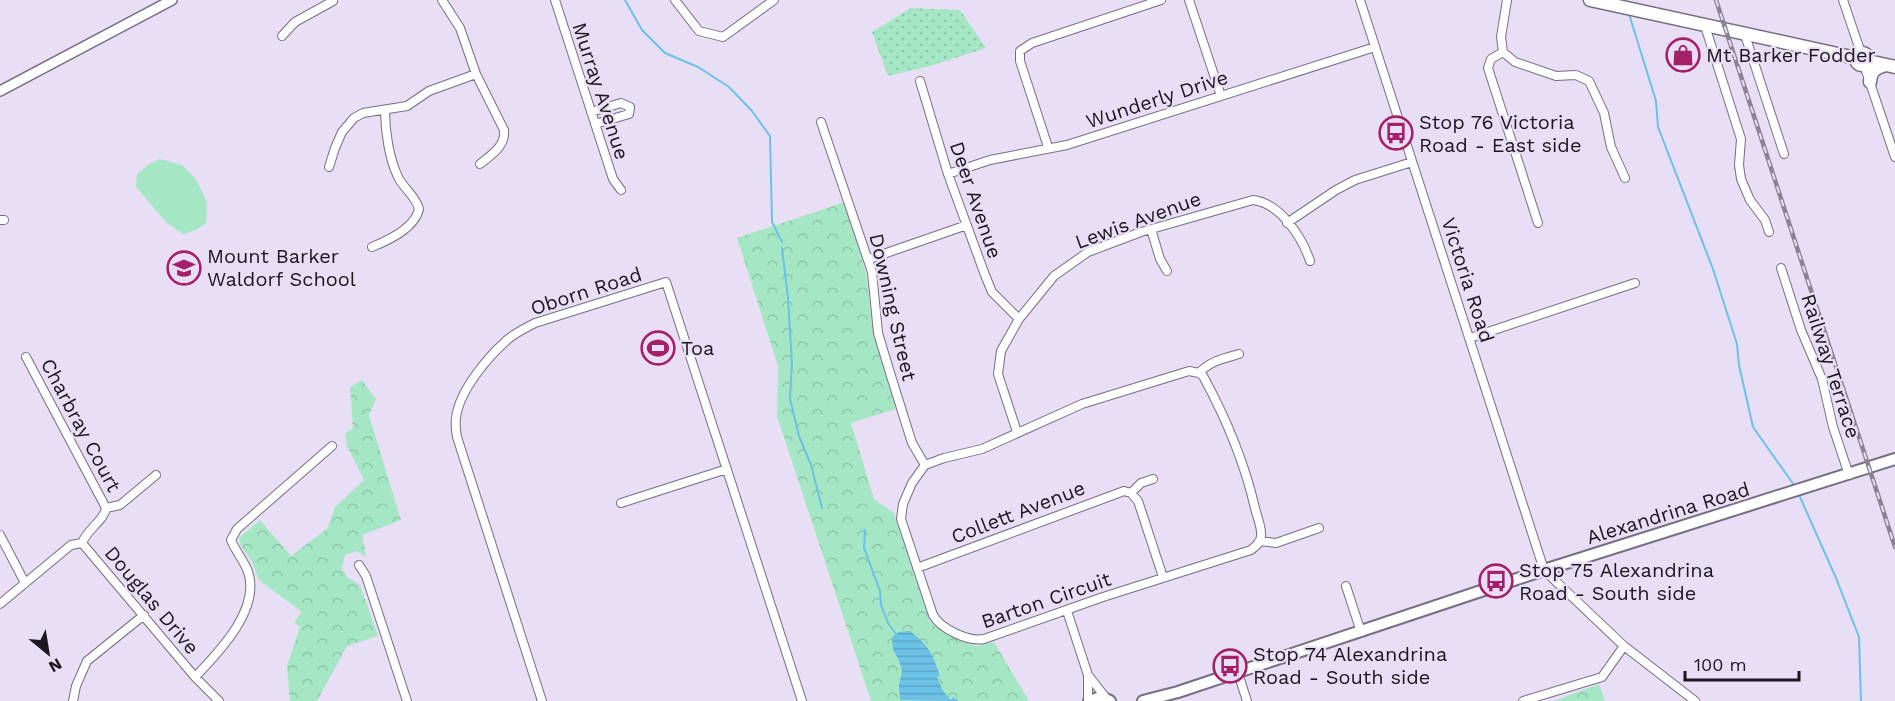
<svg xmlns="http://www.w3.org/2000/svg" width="1895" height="701" viewBox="0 0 1895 701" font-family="'Work Sans',sans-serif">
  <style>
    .grass { fill: #a5e7c4 }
    .forest { fill: url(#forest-crowns) }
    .garden { fill: url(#garden-dots) }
    .water { fill: url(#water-rules) }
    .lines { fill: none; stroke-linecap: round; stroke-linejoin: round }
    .stream { stroke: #6cc1e7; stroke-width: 2 }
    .minor-casing { stroke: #766e82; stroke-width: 10 }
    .tertiary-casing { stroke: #766e82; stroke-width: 12 }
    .secondary-casing { stroke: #766e82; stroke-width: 14 }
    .primary-casing { stroke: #766e82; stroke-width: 15 }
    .minor { stroke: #fff; stroke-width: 8 }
    .tertiary { stroke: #fff; stroke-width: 9 }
    .secondary { stroke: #fff; stroke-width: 10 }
    .primary { stroke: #fff; stroke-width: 12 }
    .rail-casing { stroke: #888292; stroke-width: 4.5 }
    .rail { stroke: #e8dff6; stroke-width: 2; stroke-dasharray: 7; stroke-linecap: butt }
    .labels { text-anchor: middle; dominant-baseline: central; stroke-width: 4.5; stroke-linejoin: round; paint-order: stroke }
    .poi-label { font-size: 20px; fill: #1a171f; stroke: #e8dff6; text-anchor: start }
    .street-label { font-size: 20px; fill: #1a171f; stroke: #e8dff6 }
  </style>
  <defs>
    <pattern id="forest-crowns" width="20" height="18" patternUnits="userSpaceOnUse" patternTransform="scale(1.5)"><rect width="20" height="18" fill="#a5e7c4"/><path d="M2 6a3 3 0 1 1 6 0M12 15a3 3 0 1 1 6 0" fill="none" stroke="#8dc5a8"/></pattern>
    <pattern id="garden-dots" width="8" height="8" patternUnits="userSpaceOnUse" patternTransform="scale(1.5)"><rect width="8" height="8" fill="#a5e7c4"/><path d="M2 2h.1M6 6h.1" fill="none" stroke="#8dc5a8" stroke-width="1.8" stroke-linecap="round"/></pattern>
    <pattern id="water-rules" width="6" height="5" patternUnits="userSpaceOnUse" patternTransform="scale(1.5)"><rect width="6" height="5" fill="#6cc1e7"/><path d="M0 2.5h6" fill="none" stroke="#5da5c6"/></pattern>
  </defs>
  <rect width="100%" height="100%" fill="#e8dff6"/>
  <!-- grass -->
  <path class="grass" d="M160,159L182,165L196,179L207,202L206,223L196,230L183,234L167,223L136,187L137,174L149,164Z"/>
  <!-- forest -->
  <path class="forest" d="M845,202L866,273L874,336L896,409L851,423L874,499L894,513L930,622L971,645L977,646L994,642L1029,701H871L777,416L778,366L737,238Z
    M362,380L376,399L369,415L401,520L362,535L366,557L357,551L345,555L342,568L348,578L360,585L378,636L347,646L317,701H290L287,666L300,627L294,622L302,612L259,580L251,560L241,546L239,538L260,520L291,556L328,528L335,507L364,480L347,446L345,434L353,428L350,387Z
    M1599,684L1605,701H1554Z"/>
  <!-- garden -->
  <path class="garden" d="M911,8L960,10L986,48L930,66L888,76L872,32Z"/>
  <!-- water -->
  <path class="water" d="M910,631C928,645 933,654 940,676L937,677L943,691L951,700L953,697L959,701L900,700L899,685L902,672L899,660L893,650L892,637L899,632Z"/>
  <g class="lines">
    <!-- stream -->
    <path class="stream" d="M625,0L642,30L665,53L698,67L729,87L752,111L770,136L772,222L782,242
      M1629,14L1656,101L1658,127L1713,269L1737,344L1739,365L1753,427L1794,485
      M782,248L788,298L792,364L790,399L799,436L811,465L822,508
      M1800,497L1836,578L1859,637L1861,701
      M865,530L864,548L880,591L881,605L888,623L896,634"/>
    <!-- minor casing -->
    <g class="minor-casing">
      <path id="minor" d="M442,0L460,28L476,74L504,130C506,146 491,155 480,164
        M555,0L613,179L621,190
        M675,0L699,31L723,37L774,0
        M1189,0L1221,96
        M1360,0L1544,570L1624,646L1695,701
        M1507,0L1501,37L1503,52L1515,62L1556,76L1576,75L1589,81L1604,113L1611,147L1625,178
        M1843,0L1861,53
        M1705,26L1741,139L1739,165L1741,179L1750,200L1765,220L1769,232
        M1745,35L1784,154
        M282,36L295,22L333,1
        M1503,52L1491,59L1488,68L1538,223
        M1864,65L1895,157
        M920,81L948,174L985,275L992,292L1019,319
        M591,112L621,103L630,107L629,114L595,124
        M821,122L872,272L878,333L891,376L912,443L925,465
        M1048,147L1020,61V51L1032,43L1161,0
        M329,167L335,148L342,132L354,118L363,113L407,106L429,91L476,74
        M948,174L990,160L1067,145L1375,47
        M0,220H4
        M1287,223L1336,190L1355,180L1412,162
        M1151,229L1160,259L1167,271
        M372,247C389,240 415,228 419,209C416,196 403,188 398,177C389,158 385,131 385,110
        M869,259L967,225
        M1781,268L1801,330L1822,379L1833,427L1849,475
        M1470,338L1635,283
        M26,357L106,508C104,521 88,528 82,543
        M1189,371L1199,373L1203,376C1226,418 1244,461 1255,508C1257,517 1262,527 1261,536C1261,542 1256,546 1251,550L1103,597L984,639C968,642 941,629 933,615L901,519L903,504L912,483L925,465L944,458L982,449L1082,404Z
        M1199,373C1210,361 1225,358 1239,354
        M1017,432L998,374L1001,351L1019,319L1054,276L1088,252L1141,232L1253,200C1280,203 1302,237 1310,261
        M1131,493L1141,483L1153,479
        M621,503L727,469
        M106,508L120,505L156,475
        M0,535L25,583
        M1260,541L1276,543L1319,528
        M359,565L366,576L407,701
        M917,568L1124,491L1131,493L1138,501L1163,577
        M1346,586L1361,632
        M0,604L71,545L82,543L195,677L219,701
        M1067,611L1088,675V701
        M1238,673L1247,701
        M1088,675L1106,698
        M195,677C219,652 263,607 247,569C242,558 235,550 231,540L237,529L332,446
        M73,701L76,686L87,661L144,615
        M542,701L457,437C456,431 455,424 456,418C459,391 487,358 507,340C515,333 525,328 535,323L666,282L802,701
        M1523,701L1602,677L1624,646"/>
    </g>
    <!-- tertiary casing -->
    <g class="tertiary-casing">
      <path id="tertiary" d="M0,91L172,0"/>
    </g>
    <!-- secondary casing -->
    <g class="secondary-casing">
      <path id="secondary" d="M1089,701L1101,697L1110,701
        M1143,701L1178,692L1544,570L1895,459"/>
    </g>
    <!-- primary casing -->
    <g class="primary-casing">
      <path id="primary" d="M1590,0L1856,58
        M1856 59a6 6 0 1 1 12 0a6 6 0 1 1-12 0Z
        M1868,61L1895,67
        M1870,82C1871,71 1875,68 1886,65"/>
    </g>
    <!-- minor -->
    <use href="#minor" class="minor"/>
    <!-- tertiary -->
    <use href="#tertiary" class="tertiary"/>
    <!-- secondary -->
    <use href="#secondary" class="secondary"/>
    <!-- primary -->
    <use href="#primary" class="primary"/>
    <!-- rail casing -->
    <g class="rail-casing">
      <path id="rail" d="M1716,0L1895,547"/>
    </g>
    <!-- rail -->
    <use href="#rail" class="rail"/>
  </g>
  <!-- icons -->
  <defs>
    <g id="shop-ring" transform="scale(1.725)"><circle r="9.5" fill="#e8dff6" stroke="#a62069" stroke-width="1.5"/><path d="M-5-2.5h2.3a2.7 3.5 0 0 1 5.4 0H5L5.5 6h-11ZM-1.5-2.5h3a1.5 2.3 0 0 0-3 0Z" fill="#a62069"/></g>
    <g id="bus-ring" transform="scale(1.725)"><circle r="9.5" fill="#e8dff6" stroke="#a62069" stroke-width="1.5"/><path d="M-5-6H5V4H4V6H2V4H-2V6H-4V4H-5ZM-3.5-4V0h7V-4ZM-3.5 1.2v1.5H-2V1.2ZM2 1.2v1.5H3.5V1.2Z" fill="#a62069"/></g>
    <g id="school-ring" transform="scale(1.725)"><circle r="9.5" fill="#e8dff6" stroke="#a62069" stroke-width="1.5"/><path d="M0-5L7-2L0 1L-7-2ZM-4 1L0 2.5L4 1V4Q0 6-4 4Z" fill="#a62069"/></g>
    <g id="stadium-ring" transform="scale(1.725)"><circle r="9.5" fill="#e8dff6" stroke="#a62069" stroke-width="1.5"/><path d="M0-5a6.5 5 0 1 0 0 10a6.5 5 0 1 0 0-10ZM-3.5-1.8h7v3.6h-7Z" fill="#a62069"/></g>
  </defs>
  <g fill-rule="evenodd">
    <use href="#shop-ring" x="1683" y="55"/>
    <use href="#bus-ring" x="1396" y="133"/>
    <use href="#school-ring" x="184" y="268"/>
    <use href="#stadium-ring" x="658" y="348"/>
    <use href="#bus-ring" x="1496" y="581"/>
    <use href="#bus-ring" x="1230" y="666"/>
  </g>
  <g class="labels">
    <!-- poi labels -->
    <g class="poi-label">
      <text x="1706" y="55">Mt Barker Fodder</text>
      <text x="1419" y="122">Stop 76 Victoria<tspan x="1419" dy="23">Road - East side</tspan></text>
      <text x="207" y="256">Mount Barker<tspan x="207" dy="23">Waldorf School</tspan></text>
      <text x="681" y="348">Toa</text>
      <text x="1519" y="570">Stop 75 Alexandrina<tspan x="1519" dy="23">Road - South side</tspan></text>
      <text x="1253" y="654">Stop 74 Alexandrina<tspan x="1253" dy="23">Road - South side</tspan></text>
    </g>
    <!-- street labels -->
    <g class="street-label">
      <text transform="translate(601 91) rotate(72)">Murray Avenue</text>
      <text transform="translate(1157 99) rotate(-18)">Wunderly Drive</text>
      <text transform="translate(976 200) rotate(71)">Deer Avenue</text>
      <text transform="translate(1138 220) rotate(-20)">Lewis Avenue</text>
      <text transform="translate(1468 280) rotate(72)">Victoria Road</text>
      <text transform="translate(586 291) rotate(-18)">Oborn Road</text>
      <text transform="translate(893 307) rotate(77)">Downing Street</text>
      <text transform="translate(1831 366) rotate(72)">Railway Terrace</text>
      <text transform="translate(81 425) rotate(62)">Charbray Court</text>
      <text transform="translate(1018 512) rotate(-21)">Collett Avenue</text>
      <text transform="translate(1668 513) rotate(-17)">Alexandrina Road</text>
      <text transform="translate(152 600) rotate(50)">Douglas Drive</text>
      <text transform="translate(1046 600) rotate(-19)">Barton Circuit</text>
    </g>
  </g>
  <!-- north arrow -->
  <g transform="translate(48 653) rotate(150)" stroke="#e8dff6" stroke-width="4.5" paint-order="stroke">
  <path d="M0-4.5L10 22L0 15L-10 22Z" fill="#1a171f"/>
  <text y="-9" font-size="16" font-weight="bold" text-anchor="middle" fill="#1a171f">N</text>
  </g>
  <!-- scale -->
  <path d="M1685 671v9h114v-9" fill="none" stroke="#1a171f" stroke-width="3"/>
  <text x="1694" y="671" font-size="18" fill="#1a171f" stroke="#e8dff6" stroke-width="4.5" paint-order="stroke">100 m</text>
</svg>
